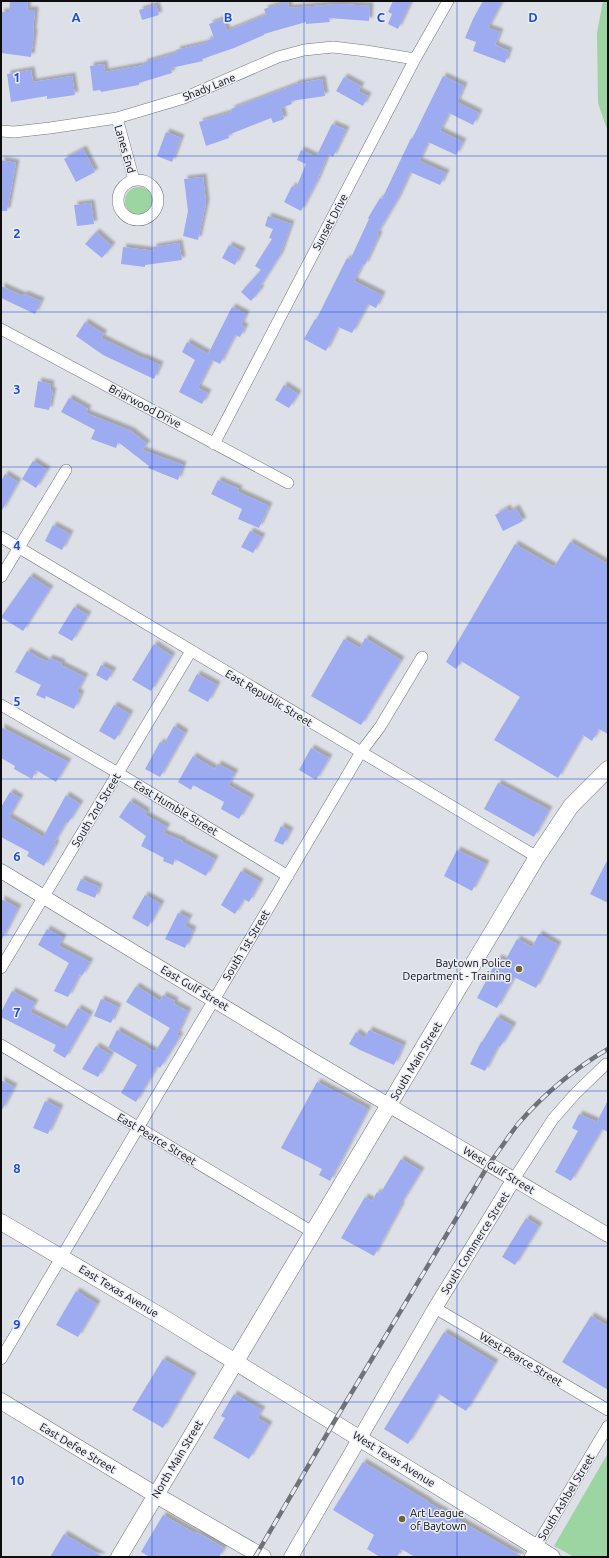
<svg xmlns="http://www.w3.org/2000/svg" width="609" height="1558" viewBox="0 0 609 1558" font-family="Ubuntu,sans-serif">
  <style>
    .green { fill: #9cd4a2 }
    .building { fill: #9dacf0; filter: url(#shadow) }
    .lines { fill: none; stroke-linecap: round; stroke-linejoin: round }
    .minor-casing { stroke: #73757b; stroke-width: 12 }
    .tertiary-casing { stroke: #73757b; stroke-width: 15 }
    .secondary-casing { stroke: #73757b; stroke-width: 17 }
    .minor { stroke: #fff; stroke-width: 11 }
    .tertiary { stroke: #fff; stroke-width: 14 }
    .secondary { stroke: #fff; stroke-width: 16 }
    .rail-casing { stroke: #717277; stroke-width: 4.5 }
    .rail { stroke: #ebedf4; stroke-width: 3; stroke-dasharray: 9; stroke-linecap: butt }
    .grid { fill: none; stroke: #1d4ed8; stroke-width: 1; stroke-opacity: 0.55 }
    .poi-dot { fill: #6e6431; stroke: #ebedf4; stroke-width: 1.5 }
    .labels { text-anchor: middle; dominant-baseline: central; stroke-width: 3; stroke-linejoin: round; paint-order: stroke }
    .street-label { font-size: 11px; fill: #0d0d10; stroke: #ebedf4 }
    .poi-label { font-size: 11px; fill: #0d0d10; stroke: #ebedf4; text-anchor: end }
    .grid-label { font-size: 13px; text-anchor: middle; font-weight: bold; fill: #1d4ed8; stroke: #ebedf4; stroke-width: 3; stroke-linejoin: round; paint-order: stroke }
  </style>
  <defs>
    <filter id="shadow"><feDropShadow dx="3.5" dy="-3.5" stdDeviation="1" flood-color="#0004"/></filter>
  </defs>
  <rect width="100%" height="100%" fill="#dee0e7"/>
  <!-- green -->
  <path class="green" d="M603,1H608V132L598,103L597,33Z
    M125 201a14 14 0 1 1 28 0a14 14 0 1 1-28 0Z
    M608,1453V1557H574L554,1546Z"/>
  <!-- building -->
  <path class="building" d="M10,1H28L27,10H35L33,32L34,33L31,57L1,53V12H9Z
    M393,1H411L398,29L388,24L392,14L388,12Z
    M483,1H502L488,28L500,32L495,45L509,51L505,63L473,51L476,42L465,38L473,19Z
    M288,2L289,8L339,4L370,6L369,21L329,18L330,22L306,24V22L264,34V35L234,48L202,59L203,61L171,68L172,73L139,83V85L101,92L100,90L93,91L90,66L104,64L105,72L144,65L143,63L177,53L176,50L207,43L206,41L214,38L209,24L223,19L227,31L266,15L264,9Z
    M156,5L159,15L142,20L139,10Z
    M31,70L33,82L72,76L75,95L47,99V96L11,102L7,74Z
    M443,76L464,86L457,102L479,113L473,125L449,113L440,131L463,142L456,155L428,142L419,161L446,173L440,185L410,172L397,200L377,234L379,235L365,265L363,264L354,281L382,295L376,308L368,304L352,333L338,327L326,351L304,339L315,319L316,320L347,258L350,260L369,219L368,218L380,198L382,199L411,138L412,139Z
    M344,77L361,86L358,91L368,96L363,106L336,91Z
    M322,79L325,96L291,101L292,104L281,108L284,119L273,123L271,118L228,135L229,138L206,146L199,122L232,112L231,109L295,85V84Z
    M332,124L346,130L333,157L328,154L317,181L301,211L284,202L292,186L296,188L306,164L297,160L301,150L316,157Z
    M166,132L181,138L172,162L157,156Z
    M83,149L95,172L76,182L64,159Z
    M1,160L16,163L7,211H1Z
    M203,177L206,203L198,240L183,236L188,211L184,179Z
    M91,203L94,224L77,226L74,205Z
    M268,216L291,224L280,255L259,288L261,289L251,301L241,292L261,270L255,266L272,239L269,238L273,229L265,226Z
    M96,232L112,246L102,258L85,244Z
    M179,243L182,260L145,265V267L121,264L123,247L154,251L153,247Z
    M229,245L242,251L235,265L222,258Z
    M1,286L23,296L24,294L41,301L35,314L1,298Z
    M232,307L246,314L241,325L245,327L240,337L235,335L220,364L212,360L198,388L208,393L202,404L179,392L195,360L182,352L187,342L208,354Z
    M85,322L104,334L101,338L142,358V357L160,365L154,379L103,355L76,336Z
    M38,381L51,384L50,390L53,391L49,410L34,407Z
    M284,385L298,394L289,408L275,400Z
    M69,398L88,409L86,413L131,431L147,444L142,450L183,465L178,480L148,468L149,466L118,442L116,448L91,439L95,430L61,412Z
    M33,461L47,470L36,488L22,479Z
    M5,474L18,482L1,512V481Z
    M218,480L239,489L238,492L269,506L259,528L238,519L242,509L211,494Z
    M507,508L509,512L516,508L523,521L503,531L495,515Z
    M53,525L70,534L62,550L45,541Z
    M250,531L262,537L253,553L241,547Z
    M570,542L608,564V734L599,729L592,741L583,735L558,778L494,740L520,697L461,661L456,669L446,662L515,544L554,567Z
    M30,576L50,589L23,631L1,617Z
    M74,607L88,615L72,641L58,633Z
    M365,638L401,660L361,725L311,696L344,639L360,648Z
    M154,644L172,656L151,691L132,680Z
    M27,651L47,662L49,658L62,663L61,665L85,677L77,692L81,694L74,709L46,696L45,699L36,695L41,685L15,672Z
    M101,665L113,671L107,681L96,675Z
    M197,674L217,685L208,702L188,691Z
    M114,705L130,714L115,740L99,731Z
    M174,726L185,733L160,777L145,769L160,742L164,744Z
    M1,727L68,762L56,782L36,770L32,779L14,769L15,766L1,758Z
    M311,748L329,758L316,780L299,770Z
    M193,756L215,769L218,764L235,773L228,785L251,798L239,819L221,809L224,802L193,785L191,790L178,782Z
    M498,783L549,810L534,837L484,809Z
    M10,792L20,798L9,817L43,837L66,795L80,804L68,823L66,822L54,843L56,844L44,866L27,856L29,852L1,837V807Z
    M130,801L147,812L145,815L167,827L163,833L183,841L182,842L215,859L206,876L175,859L173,865L163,861L164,858L141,846L146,836L119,817Z
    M281,826L290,831L283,845L274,841Z
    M457,850L486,864L472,891L444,876Z
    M608,859V903L590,894Z
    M241,871L260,882L249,902L244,899L235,914L221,905Z
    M81,879L99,887L95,898L76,890Z
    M145,895L161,904L148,927L132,918Z
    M1,899L18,908L1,941Z
    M178,913L189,918L185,926L193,930L185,948L165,939Z
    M47,929L63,938L59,946L90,962L82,976L80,974L68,997L54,991L69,963L38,945Z
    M539,934L558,945L536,988L514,977L497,1008L477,998L498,958L505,961L517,939L532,947Z
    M136,986L160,1001L163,995L175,1001L174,1004L188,1011L177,1035L180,1036L160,1068L157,1066L136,1102L121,1093L137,1065L108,1048L117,1030L155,1052L170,1028L126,1002Z
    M12,991L35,1003L30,1012L65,1030L78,1008L90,1015L65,1058L53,1051L56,1045L1,1017V1012Z
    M101,999L118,1007L111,1023L94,1016Z
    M497,1017L513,1026L500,1047L498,1046L485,1071L470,1064L481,1042H482Z
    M369,1030L403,1045L394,1065L360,1050L349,1044L356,1032L365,1038Z
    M96,1046L111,1055L98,1077L82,1069Z
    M1,1080L14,1087L1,1112Z
    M317,1082L368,1109L330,1181L319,1175L322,1169L281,1148Z
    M608,1100V1132L602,1129L571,1181L555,1172L578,1131L572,1128L579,1114L597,1122Z
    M45,1101L60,1108L48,1134L33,1128Z
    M401,1159L421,1171L400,1205L401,1206L374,1256L341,1238L365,1197L372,1201L377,1192L380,1194Z
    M526,1218L539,1226L515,1265L502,1257Z
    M76,1291L97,1304L78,1337L56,1325Z
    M591,1316L608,1326V1390L562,1362Z
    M444,1332L495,1363L466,1411L439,1394L408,1444L384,1429Z
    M163,1359L193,1376L163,1428L132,1410Z
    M234,1394L262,1410L257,1418L269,1425L249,1459L213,1438L225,1418L221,1416Z
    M363,1462L429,1502V1503L523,1557H415L401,1549L397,1557H380L367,1549L374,1535L333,1510Z
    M163,1515L196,1534L197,1532L224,1548L219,1557H150L141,1552Z
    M64,1534L103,1557H50Z"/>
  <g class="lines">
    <!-- minor casing -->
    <g class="minor-casing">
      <path id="minor" d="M117,118L134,180
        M1,131L14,132L50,128L117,118L184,98L278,57L304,50L333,47L366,51L415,59
        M118 200a20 20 0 1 1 40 0a20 20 0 1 1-40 0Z
        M1,329L288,483
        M214,444L415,59L448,1
        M1,537L537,857
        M1,577L66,470
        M1,705L118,773L288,876
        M1,968L191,651
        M1,1045L314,1233
        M514,1179L553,1119L575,1094L606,1064L608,1065
        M435,1308L608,1410
        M1,1359C121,1157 241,954 361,752L380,727L422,657
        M530,1557L608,1426"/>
    </g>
    <!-- tertiary casing -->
    <g class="tertiary-casing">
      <path id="tertiary" d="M1,871L309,1058L608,1235
        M291,1557L435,1308L514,1179"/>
    </g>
    <!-- secondary casing -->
    <g class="secondary-casing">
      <path id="secondary" d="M1,1222L159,1315L552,1557
        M1,1401L156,1495L263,1557
        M119,1557L537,857L571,806L608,769"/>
    </g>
    <!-- minor -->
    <use href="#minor" class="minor"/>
    <!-- tertiary -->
    <use href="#tertiary" class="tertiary"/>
    <!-- secondary -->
    <use href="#secondary" class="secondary"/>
    <!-- rail casing -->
    <g class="rail-casing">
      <path id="rail" d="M255,1557L334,1422L489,1164C499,1151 508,1137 518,1124C544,1094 574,1069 608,1049"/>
    </g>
    <!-- rail -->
    <use href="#rail" class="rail"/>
  </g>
  <!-- grid -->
  <path class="grid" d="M152,1V1557M304,1V1557M457,1V1557M1,156H608M1,312H608M1,467H608M1,623H608M1,779H608M1,935H608M1,1091H608M1,1246H608M1,1402H608"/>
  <!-- markers -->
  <g class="poi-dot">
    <circle cx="519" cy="969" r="4"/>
    <circle cx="402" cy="1519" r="4"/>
  </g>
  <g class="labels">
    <!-- street labels -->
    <g class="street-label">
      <text transform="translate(209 87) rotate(-22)">Shady Lane</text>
      <text transform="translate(125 149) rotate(74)">Lanes End</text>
      <text transform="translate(330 222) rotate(-62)">Sunset Drive</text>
      <text transform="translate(145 406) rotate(28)">Briarwood Drive</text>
      <text transform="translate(269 698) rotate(31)">East Republic Street</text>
      <text transform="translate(176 808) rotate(31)">East Humble Street</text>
      <text transform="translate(96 810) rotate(-59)">South 2nd Street</text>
      <text transform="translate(246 945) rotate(-59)">South 1st Street</text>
      <text transform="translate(195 988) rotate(31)">East Gulf Street</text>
      <text transform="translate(416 1061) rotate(-59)">South Main Street</text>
      <text transform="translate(157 1139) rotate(31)">East Pearce Street</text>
      <text transform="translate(499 1170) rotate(31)">West Gulf Street</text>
      <text transform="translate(475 1243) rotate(-58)">South Commerce Street</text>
      <text transform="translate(119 1291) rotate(31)">East Texas Avenue</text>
      <text transform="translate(521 1359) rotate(31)">West Pearce Street</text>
      <text transform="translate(78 1448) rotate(31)">East Defee Street</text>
      <text transform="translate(177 1459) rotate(-59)">North Main Street</text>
      <text transform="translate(394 1459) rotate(32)">West Texas Avenue</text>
      <text transform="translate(566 1497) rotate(-59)">South Ashbel Street</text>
    </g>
    <!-- poi labels -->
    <g class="poi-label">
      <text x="511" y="963">Baytown Police<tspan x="511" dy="13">Department - Training</tspan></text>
      <text x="410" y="1513" text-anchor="start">Art League<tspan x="410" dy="13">of Baytown</tspan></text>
    </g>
  </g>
  <g class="grid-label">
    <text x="76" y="22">A</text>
    <text x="228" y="22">B</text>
    <text x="381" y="22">C</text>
    <text x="533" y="22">D</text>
    <text x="17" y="82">1</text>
    <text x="17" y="238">2</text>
    <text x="17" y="394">3</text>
    <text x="17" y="550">4</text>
    <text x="17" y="706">5</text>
    <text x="17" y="861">6</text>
    <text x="17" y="1017">7</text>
    <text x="17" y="1173">8</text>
    <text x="17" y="1329">9</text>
    <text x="17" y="1485">10</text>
  </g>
  <!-- border -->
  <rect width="609" height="1558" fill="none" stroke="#0d0d10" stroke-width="4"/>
</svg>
